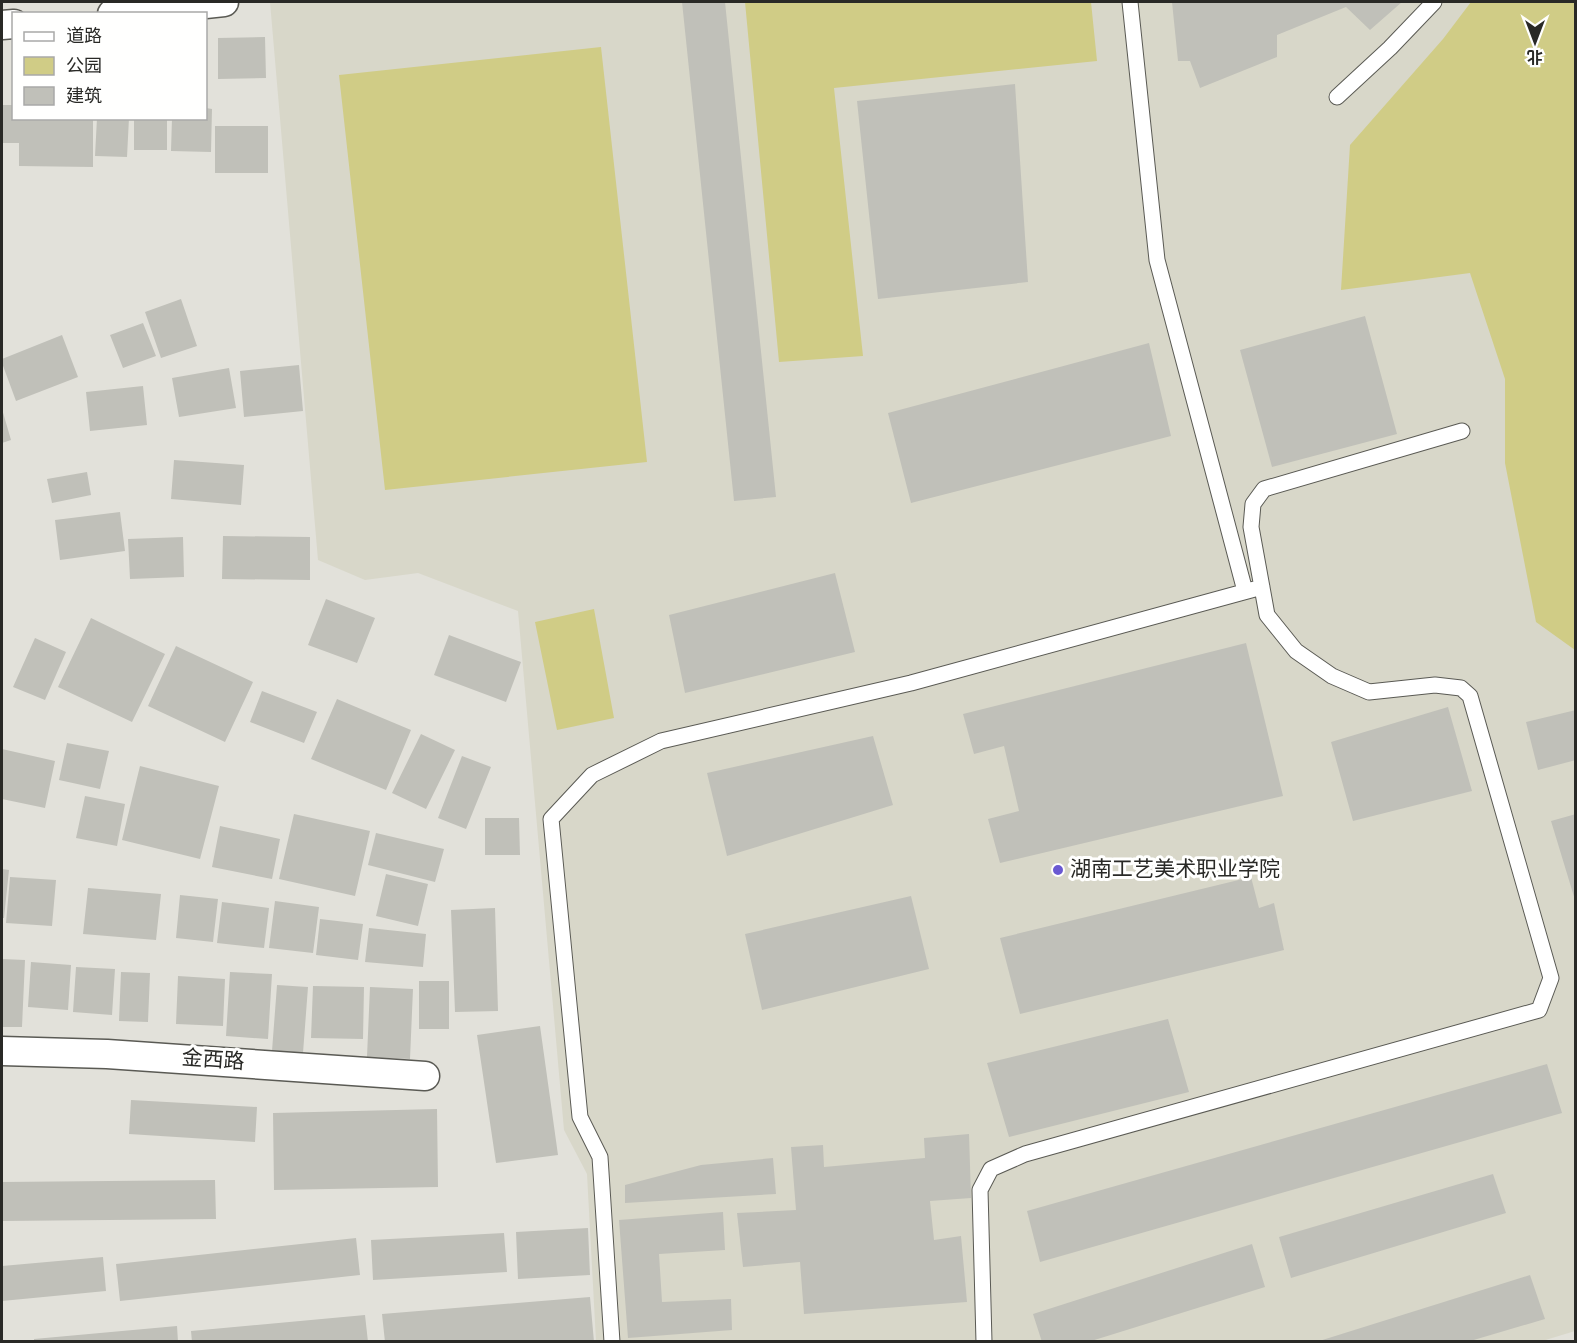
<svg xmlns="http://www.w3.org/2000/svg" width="1577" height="1343" viewBox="0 0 1577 1343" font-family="Overpass,'Noto Sans SC',sans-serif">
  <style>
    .built { fill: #d8d7c9 }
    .green { fill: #d0cc86 }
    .building { fill: #c0c0b9 }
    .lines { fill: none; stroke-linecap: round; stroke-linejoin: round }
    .service-casing { stroke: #5a5a54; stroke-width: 17 }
    .minor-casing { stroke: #5a5a54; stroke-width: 31 }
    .service { stroke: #fff; stroke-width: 15 }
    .minor { stroke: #fff; stroke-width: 28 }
    .poi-dot { fill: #6a59d2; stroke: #fffffe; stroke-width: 2 }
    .labels { text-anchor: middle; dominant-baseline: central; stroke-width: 6; stroke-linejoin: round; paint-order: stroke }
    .poi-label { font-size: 21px; fill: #292926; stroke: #fffffe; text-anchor: start }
    .street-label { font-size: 21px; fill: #292926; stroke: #fffffe }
  </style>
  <rect width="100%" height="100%" fill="#e2e1da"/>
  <!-- built -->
  <path class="built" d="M270,2H1575V1331L1539,1342L596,1341L587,1174L564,1130L518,611L418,573L365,580L318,560Z"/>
  <!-- green -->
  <path class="green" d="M745,2H1091L1097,61L834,88L863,356L779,362Z
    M1471,2H1575V650L1536,622L1505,463V379L1470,273L1341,290L1350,145L1443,39Z
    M601,47L647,462L385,490L339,75Z
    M594,609L614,718L557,730L535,622Z"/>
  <!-- building -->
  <path class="building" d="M682,2H725L776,497L734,501Z
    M1172,2H1402L1370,30L1346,7L1277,35V57L1200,88L1190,61H1178Z
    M265,37L266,78L218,79V38Z
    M1015,84L1028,282L878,299L857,101Z
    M2,105H14V118H93V167L19,166V143H2Z
    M206,108L212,109L211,152L171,151L172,118H206Z
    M97,118H129L127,157L95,156Z
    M134,118H167V150H134Z
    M215,126H268V173H215Z
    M181,299L197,346L161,358L145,312Z
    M1365,316L1397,434L1272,467L1240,350Z
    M143,323L156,356L123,368L110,335Z
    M62,335L78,377L16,401L2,363V359Z
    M1149,343L1171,436L911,503L888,413Z
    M299,365L303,411L244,417L240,371Z
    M229,368L236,408L179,417L172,378Z
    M143,386L147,425L90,431L86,392Z
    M2,409L11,440L2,443Z
    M174,460L244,465L241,505L171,499Z
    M87,472L91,495L52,503L47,479Z
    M120,512L125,551L60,560L55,520Z
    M223,536L310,537V580L222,579Z
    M183,537L184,577L130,579L128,539Z
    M835,573L855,652L685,693L669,615Z
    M326,599L375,618L357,663L308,645Z
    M91,618L165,654L132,722L58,687Z
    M449,635L521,662L506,702L434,675Z
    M35,638L66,652L45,700L13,687Z
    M1246,643L1283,796L1000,863L988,819L1019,811L1004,746L974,754L963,714Z
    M176,646L253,682L225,742L148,706Z
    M262,691L317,712L304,743L250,722Z
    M337,699L411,730L386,790L311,759Z
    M1448,707L1472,791L1353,821L1331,742Z
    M1576,710V760L1538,770L1526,722Z
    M421,734L455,750L426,809L392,793Z
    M873,736L893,805L727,856L707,773Z
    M67,743L109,751L100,789L59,780Z
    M2,749L55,761L45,808L2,799Z
    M462,756L491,767L466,829L438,818Z
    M140,766L219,786L200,859L122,840Z
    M85,796L125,804L117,846L76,838Z
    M294,814L370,831L355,896L279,879Z
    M1576,814V900H1575L1551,821Z
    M485,818H519L520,855H485Z
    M220,826L280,839L272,879L212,867Z
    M376,833L444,849L435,882L368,865Z
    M2,869L9,870L4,918H2Z
    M386,874L428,884L418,926L376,916Z
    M10,877L56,880L52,926L6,923Z
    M1251,877L1259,908L1274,903L1284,950L1020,1014L1000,938Z
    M88,888L161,894L156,940L83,934Z
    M180,895L218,899L213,942L176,938Z
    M911,896L929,969L762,1010L745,934Z
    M275,901L319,907L313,953L269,948Z
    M222,902L269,908L264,948L217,943Z
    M495,908L498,1011L455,1012L451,910Z
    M320,919L363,924L358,960L316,955Z
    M369,928L426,934L423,967L365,962Z
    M2,959L25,960L22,1027H2Z
    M31,962L71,965L68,1010L28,1007Z
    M76,967L115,969L112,1015L73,1012Z
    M121,972L150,973L148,1022L119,1021Z
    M230,972L272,974L268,1039L226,1036Z
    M178,976L225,979L223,1026L176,1024Z
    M419,981H449V1029H419Z
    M277,985L308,987L303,1053L272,1051Z
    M313,986L364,987L363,1039L311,1038Z
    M370,987L413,989L410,1059L367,1057Z
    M1168,1019L1189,1092L1009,1137L987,1063Z
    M540,1026L558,1155L496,1163L477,1035Z
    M1547,1064L1562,1113L1040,1262L1027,1211Z
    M131,1100L257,1107L255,1142L129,1134Z
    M437,1109L438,1187L274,1190L273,1113Z
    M969,1134L971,1198L930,1201L934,1240L961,1236L967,1302L804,1314L800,1262L743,1267L737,1213L796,1210L791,1147L823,1145L824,1167L925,1158L924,1138Z
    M773,1158L776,1194L625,1203V1185L701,1165Z
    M1493,1174L1506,1213L1291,1278L1279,1237Z
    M215,1180L216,1219L2,1221V1182Z
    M723,1212L725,1250L659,1254L662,1302L731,1299L732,1330L628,1338L619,1220Z
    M588,1228L590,1275L518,1279L516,1232Z
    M504,1233L507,1272L373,1280L371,1240Z
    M356,1238L360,1275L120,1301L116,1264Z
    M1252,1244L1265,1287L1088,1342H1042L1033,1314Z
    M103,1257L106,1291L2,1301V1266Z
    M1530,1275L1545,1319L1467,1342H1316Z
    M590,1297L594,1342H385L382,1314Z
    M365,1315L368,1342H192L191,1331Z
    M177,1326L178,1342H34V1339Z"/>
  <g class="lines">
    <!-- service casing -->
    <g class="service-casing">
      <path id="service" d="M1130,2L1157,260L1245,591
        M1337,97L1390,48L1434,2
        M612,1342L600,1157L580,1117L551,819L592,775L661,741L911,683L1262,587
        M984,1342L980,1190L991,1169L1025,1154L1539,1010L1551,978L1470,696L1461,688L1435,685L1369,692L1332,676L1296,651L1267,615L1251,527L1253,504L1264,489L1462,431"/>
    </g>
    <!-- minor casing -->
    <g class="minor-casing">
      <path id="minor" d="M112,14L224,2
        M2,25L14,24
        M2,1051L107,1054L425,1076"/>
    </g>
    <!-- service -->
    <use href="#service" class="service"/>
    <!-- minor -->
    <use href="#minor" class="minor"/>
  </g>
  <!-- markers -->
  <circle class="poi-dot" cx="1058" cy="870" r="6"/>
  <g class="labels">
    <!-- poi labels -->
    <g class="poi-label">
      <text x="1070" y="870">湖南工艺美术职业学院</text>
    </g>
    <!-- street labels -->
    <g class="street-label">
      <text transform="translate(213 1061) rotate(4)">金西路</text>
    </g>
  </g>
  <!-- border -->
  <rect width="1577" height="1343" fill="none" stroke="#292926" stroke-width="6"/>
  <!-- legend -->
  <rect x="12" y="12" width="195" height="108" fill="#fffffe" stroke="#a9a9a8" stroke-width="1.5"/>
  <rect x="24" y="32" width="30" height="9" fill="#ffffff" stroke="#a9a9a8" stroke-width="1.5"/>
  <text x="66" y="42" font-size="18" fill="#292926">道路</text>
  <rect x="24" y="57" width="30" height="18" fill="#d0cc86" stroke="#a9a9a8" stroke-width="1.5"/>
  <text x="66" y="72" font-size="18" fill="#292926">公园</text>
  <rect x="24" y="87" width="30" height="18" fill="#c0c0b9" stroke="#a9a9a8" stroke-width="1.5"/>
  <text x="66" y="102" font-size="18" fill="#292926">建筑</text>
  <!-- north arrow -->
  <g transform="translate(1535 42) rotate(180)" stroke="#fffffe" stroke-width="4.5" paint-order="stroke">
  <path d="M0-4.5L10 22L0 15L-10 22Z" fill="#292926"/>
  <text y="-9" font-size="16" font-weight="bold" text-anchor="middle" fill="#292926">北</text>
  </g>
</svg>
